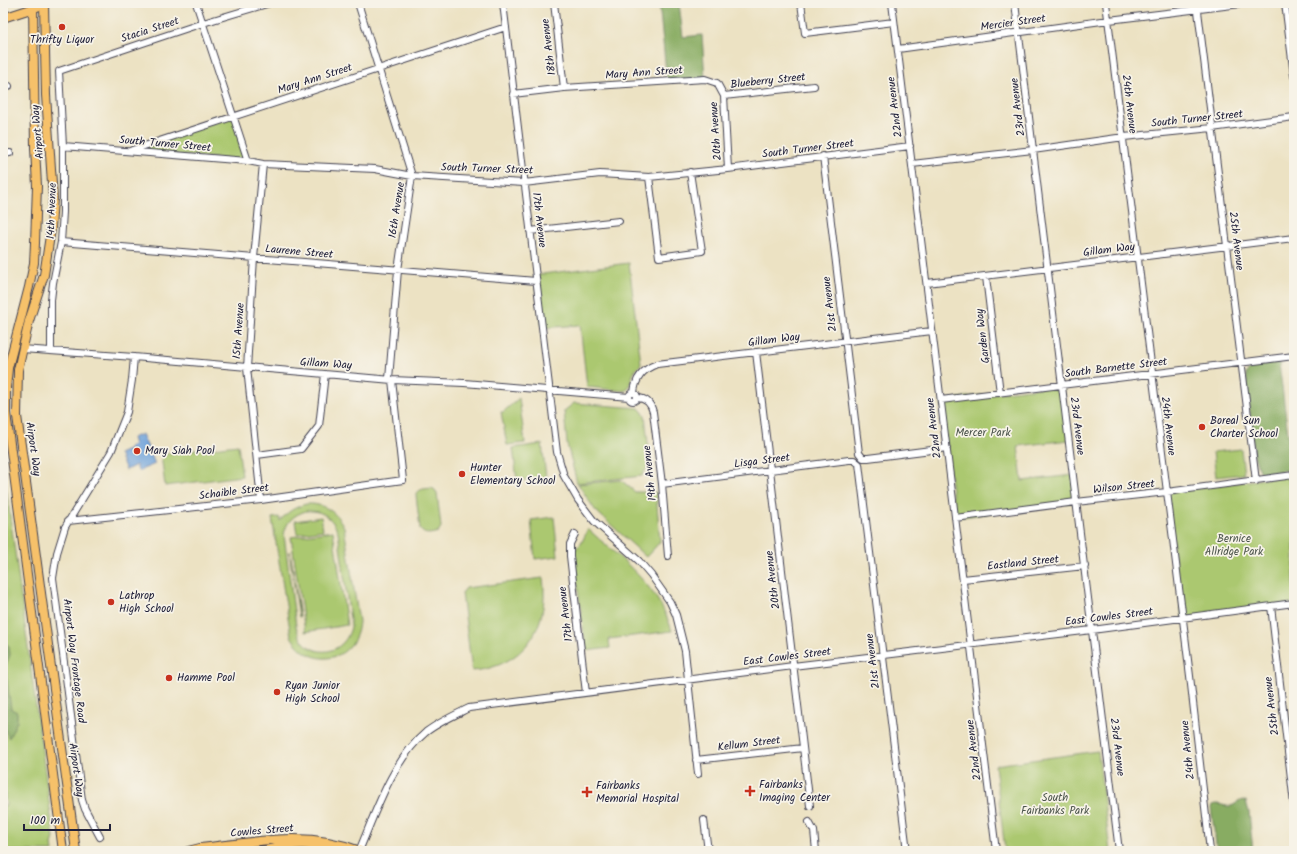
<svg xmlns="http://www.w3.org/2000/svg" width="1297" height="854" viewBox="0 0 1297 854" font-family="Kalam,sans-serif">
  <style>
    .green { fill: #abc86f; stroke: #667555; fill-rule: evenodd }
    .forest { fill: #88ac62; stroke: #55674e }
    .water { fill: #6ea2da; stroke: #48628a }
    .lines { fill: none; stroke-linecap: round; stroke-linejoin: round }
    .minor-casing { stroke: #403f4f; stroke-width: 8 }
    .major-casing { stroke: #403f4f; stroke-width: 10 }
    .minor { stroke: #fff; stroke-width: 6 }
    .major { stroke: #f6c16b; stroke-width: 8 }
    .poi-dot { fill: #c8321e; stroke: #f7f3e8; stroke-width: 1.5 }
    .labels { text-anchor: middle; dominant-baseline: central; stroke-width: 3.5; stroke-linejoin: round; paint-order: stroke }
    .street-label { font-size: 11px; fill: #22223b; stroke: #f7f3e8 }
    .poi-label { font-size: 11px; fill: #22223b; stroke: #f7f3e8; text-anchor: start }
    .park-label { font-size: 11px; fill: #4b544b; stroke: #f7f3e8 }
  </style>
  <rect width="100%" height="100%" fill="#f7f3e8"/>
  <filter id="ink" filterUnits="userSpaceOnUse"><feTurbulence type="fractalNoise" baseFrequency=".025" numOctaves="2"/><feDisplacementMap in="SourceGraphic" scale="8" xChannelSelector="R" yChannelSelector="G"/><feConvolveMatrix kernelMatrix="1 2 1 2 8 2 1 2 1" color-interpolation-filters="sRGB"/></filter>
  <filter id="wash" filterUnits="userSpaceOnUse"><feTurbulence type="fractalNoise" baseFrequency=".012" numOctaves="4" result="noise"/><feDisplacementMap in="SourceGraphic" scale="16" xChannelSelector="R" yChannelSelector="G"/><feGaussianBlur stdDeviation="0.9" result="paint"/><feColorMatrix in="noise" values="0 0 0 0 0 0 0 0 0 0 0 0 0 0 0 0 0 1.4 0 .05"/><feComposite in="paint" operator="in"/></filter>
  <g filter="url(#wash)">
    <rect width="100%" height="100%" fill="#ece2c3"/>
    <!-- green -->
    <path class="green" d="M233,116L248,161L129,151Z
      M629,263L641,364L634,372L628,389L624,391L587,387L580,325L542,328L535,275Z
      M1062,385L1069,440L1018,446L1022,481L1073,475L1076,502L955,518L941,400Z
      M519,398L525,443L507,445L501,412H503Z
      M574,403L639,408L645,415L650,463L642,476L577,483L567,444L564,411Z
      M542,444L546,477L517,481L513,448Z
      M238,445L242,476L165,486L161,454Z
      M1241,449L1244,474L1216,477L1213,452Z
      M3,464L54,838L52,844L53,851H3V806H6L3,778V669L9,646L3,641Z
      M1294,475V603L1182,618L1167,492Z
      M621,480L635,492H656L660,542L646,557L595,510L578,484Z
      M432,488L435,490L437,493L441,527L438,532C431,534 424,536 420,529L416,495C419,488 425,489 432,488Z
      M306,504C323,503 336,511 344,527L359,621C357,662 310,672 291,636L272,518L279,517L280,521C287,512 295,507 306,504ZM306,511C322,510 332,517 338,532L351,627C343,660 303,659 296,626L284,535C286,522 293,515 306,511Z
      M321,517L323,530L297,534L295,521Z
      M554,517L558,556L535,559L531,520Z
      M588,529C622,560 658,585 672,631L609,639L610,648L586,651L573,551L581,544Z
      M333,531L347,625L305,632L291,537Z
      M289,551H290L300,617H299Z
      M543,578C550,628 523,667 472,671L462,593L466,588Z
      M1098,751L1110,851H1005L995,765Z"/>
    <!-- forest -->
    <path class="forest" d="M659,3H679L683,37L702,35L705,79L667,82Z
      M1275,362L1279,363L1292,466L1289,470L1263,473L1259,471L1254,455L1246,373L1251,368Z
      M3,641L9,646L10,655L5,667L11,709L17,712V721L9,738L3,726Z
      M1243,800L1246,801L1249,812L1253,851H1217L1211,808L1212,805C1218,802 1224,807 1231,806C1235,805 1238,801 1243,800Z"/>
    <!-- water -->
    <path class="water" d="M142,434L155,464L138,471L136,465L126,470L119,454L130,449L129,447L134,445L132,438Z"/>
  </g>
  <g filter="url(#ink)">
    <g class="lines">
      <!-- minor casing -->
      <g class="minor-casing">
        <path id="minor" d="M196,3L248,161
          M358,3L412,176L398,270L389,379
          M503,3L557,452L564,476L578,500L594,521L639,561L651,575L670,602L676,615L685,651L698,774
          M554,3L564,88
          M801,3L805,33L894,22
          M892,3L996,851
          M1015,3L1119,851
          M1106,3L1190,676L1210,851
          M1197,3L1256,481
          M1285,3L1294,76
          M898,49L1109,20L1249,3
          M3,88L9,86
          M513,94L564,88L705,79L717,83L724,96L728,169
          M724,96L814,86
          M63,146L248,161L263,164L375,169L412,176L524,183L600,174L649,177L728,169L910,146
          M132,150L506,27
          M3,154L10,153
          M823,156L859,453L863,458H868L947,448
          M912,164L1033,150L1124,137L1212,128L1294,117
          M649,177L659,257L702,251L690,172
          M530,231L619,221
          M61,242L536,281
          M986,277L1000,393
          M927,283L1294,238
          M22,349L134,357L392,380L464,383L629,397
          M51,350V300L53,283L61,242L63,212V146L59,71L203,23L270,3
          M756,352L810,806
          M629 397a4 4 0 1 1 8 0a4 4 0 1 1-8 0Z
          M634,393C635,379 643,369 657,364L932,331
          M637,398C646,398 651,404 653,412L662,484L668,556
          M941,400L1294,356
          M257,455L301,449L319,426L325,374
          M662,484L849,460H854L859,464L907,851
          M261,500L247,368L254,258L263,164
          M955,518L1076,502L1167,492L1294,475
          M68,521L261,500L403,480L392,380
          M575,534L570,544V556L586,693
          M963,579L1085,566
          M1271,606L1294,804
          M696,760L803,748
          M704,820L708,851
          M809,822L814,831L816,851
          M100,837L85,809L82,800L53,578L57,553L65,527L111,452L127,412L132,380L134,357
          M244,843L245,851
          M359,851C376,811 392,761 426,732C439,722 455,715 469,708L793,666L1092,630L1294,603"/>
      </g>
      <!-- major casing -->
      <g class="major-casing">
        <path id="major" d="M33,3L35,148L37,186L35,243L34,263L29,287L8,368L6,388V413L63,851
          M44,3L46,95L53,198L51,229L44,275L29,321L18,370L17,416L76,851
          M3,18L37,7
          M188,851L200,848C256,842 306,830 360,851
          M260,851C271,849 281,846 292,845C308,843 324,846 339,851"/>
      </g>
      <!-- minor -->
      <use href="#minor" class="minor"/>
      <!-- major -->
      <use href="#major" class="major"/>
    </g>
  </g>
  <!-- markers -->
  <g class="poi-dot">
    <circle cx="62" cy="27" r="4"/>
    <circle cx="1202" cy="427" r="4"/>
    <circle cx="137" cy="451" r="4"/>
    <circle cx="462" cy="474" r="4"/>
    <circle cx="111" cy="602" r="4"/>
    <circle cx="169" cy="678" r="4"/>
    <circle cx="277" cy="692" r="4"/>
    <path d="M748 785h4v4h4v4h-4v4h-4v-4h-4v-4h4z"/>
    <path d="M585 786h4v4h4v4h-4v4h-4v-4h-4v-4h4z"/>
  </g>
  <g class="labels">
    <!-- street labels -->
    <g class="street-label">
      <text transform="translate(1013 23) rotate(-8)">Mercier Street</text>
      <text transform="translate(150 30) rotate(-18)">Stacia Street</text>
      <text transform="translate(549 47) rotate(-97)">18th Avenue</text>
      <text transform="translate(644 73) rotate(-4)">Mary Ann Street</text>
      <text transform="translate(315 79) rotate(-18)">Mary Ann Street</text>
      <text transform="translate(768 81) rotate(-6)">Blueberry Street</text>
      <text transform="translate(1129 104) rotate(83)">24th Avenue</text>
      <text transform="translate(895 107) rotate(-97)">22nd Avenue</text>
      <text transform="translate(1018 107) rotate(-97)">23rd Avenue</text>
      <text transform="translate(1197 119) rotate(-6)">South Turner Street</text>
      <text transform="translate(716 131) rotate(-94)">20th Avenue</text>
      <text transform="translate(38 132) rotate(-95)">Airport Way</text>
      <text transform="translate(165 144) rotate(5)">South Turner Street</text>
      <text transform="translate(808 149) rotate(-7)">South Turner Street</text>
      <text transform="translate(487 169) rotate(2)">South Turner Street</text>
      <text transform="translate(397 210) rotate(-81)">16th Avenue</text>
      <text transform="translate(52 211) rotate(-88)">14th Avenue</text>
      <text transform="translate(539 220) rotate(83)">17th Avenue</text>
      <text transform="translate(1236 241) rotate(83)">25th Avenue</text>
      <text transform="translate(1109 250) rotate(-7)">Gillam Way</text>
      <text transform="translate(299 252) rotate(5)">Laurene Street</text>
      <text transform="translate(830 304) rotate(-97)">21st Avenue</text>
      <text transform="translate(239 331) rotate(-86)">15th Avenue</text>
      <text transform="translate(983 336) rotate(-97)">Garden Way</text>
      <text transform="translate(774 340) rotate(-7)">Gillam Way</text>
      <text transform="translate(326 364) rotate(4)">Gillam Way</text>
      <text transform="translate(1116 368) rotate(-7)">South Barnette Street</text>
      <text transform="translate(1077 426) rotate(83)">23rd Avenue</text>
      <text transform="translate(1168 426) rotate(83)">24th Avenue</text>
      <text transform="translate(934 428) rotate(-97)">22nd Avenue</text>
      <text transform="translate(33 449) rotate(82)">Airport Way</text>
      <text transform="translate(762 461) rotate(-7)">Lisga Street</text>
      <text transform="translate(650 473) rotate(-96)">19th Avenue</text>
      <text transform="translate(1124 487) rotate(-6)">Wilson Street</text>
      <text transform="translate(234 492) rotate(-7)">Schaible Street</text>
      <text transform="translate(1023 563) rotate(-6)">Eastland Street</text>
      <text transform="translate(773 580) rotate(-97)">20th Avenue</text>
      <text transform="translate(566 614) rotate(-97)">17th Avenue</text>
      <text transform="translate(1109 617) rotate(-7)">East Cowles Street</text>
      <text transform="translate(787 657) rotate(-7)">East Cowles Street</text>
      <text transform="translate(74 661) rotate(83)">Airport Way Frontage Road</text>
      <text transform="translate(873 661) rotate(-97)">21st Avenue</text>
      <text transform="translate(1272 706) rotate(-97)">25th Avenue</text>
      <text transform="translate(749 744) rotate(-7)">Kellum Street</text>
      <text transform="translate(1117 747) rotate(83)">23rd Avenue</text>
      <text transform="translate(974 750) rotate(-97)">22nd Avenue</text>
      <text transform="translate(1188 750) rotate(-96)">24th Avenue</text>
      <text transform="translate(76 770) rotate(82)">Airport Way</text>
      <text transform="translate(262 831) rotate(-5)">Cowles Street</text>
    </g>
    <!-- poi labels -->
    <g class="poi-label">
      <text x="62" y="40" text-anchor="middle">Thrifty Liquor</text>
      <text x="1210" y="421">Boreal Sun<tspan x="1210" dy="13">Charter School</tspan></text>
      <text x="145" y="451">Mary Siah Pool</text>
      <text x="470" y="468">Hunter<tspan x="470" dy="13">Elementary School</tspan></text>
      <text x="119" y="596">Lathrop<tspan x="119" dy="13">High School</tspan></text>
      <text x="177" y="678">Hamme Pool</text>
      <text x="285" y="686">Ryan Junior<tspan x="285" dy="13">High School</tspan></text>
      <text x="759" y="785">Fairbanks<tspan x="759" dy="13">Imaging Center</tspan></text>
      <text x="596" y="786">Fairbanks<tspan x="596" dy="13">Memorial Hospital</tspan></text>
    </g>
    <!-- park labels -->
    <g class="park-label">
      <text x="983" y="433">Mercer Park</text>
      <text x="1234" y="539">Bernice<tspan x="1234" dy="13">Allridge Park</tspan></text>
      <text x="1055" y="798">South<tspan x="1055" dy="13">Fairbanks Park</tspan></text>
    </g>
  </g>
  <!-- margin -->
  <rect width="1297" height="854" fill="none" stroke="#f7f3e8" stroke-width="16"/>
  <!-- scale -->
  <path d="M24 824v6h86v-6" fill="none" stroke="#22223b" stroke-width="2"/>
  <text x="30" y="824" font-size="12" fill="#22223b" stroke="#f7f3e8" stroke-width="3" paint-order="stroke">100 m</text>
</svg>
